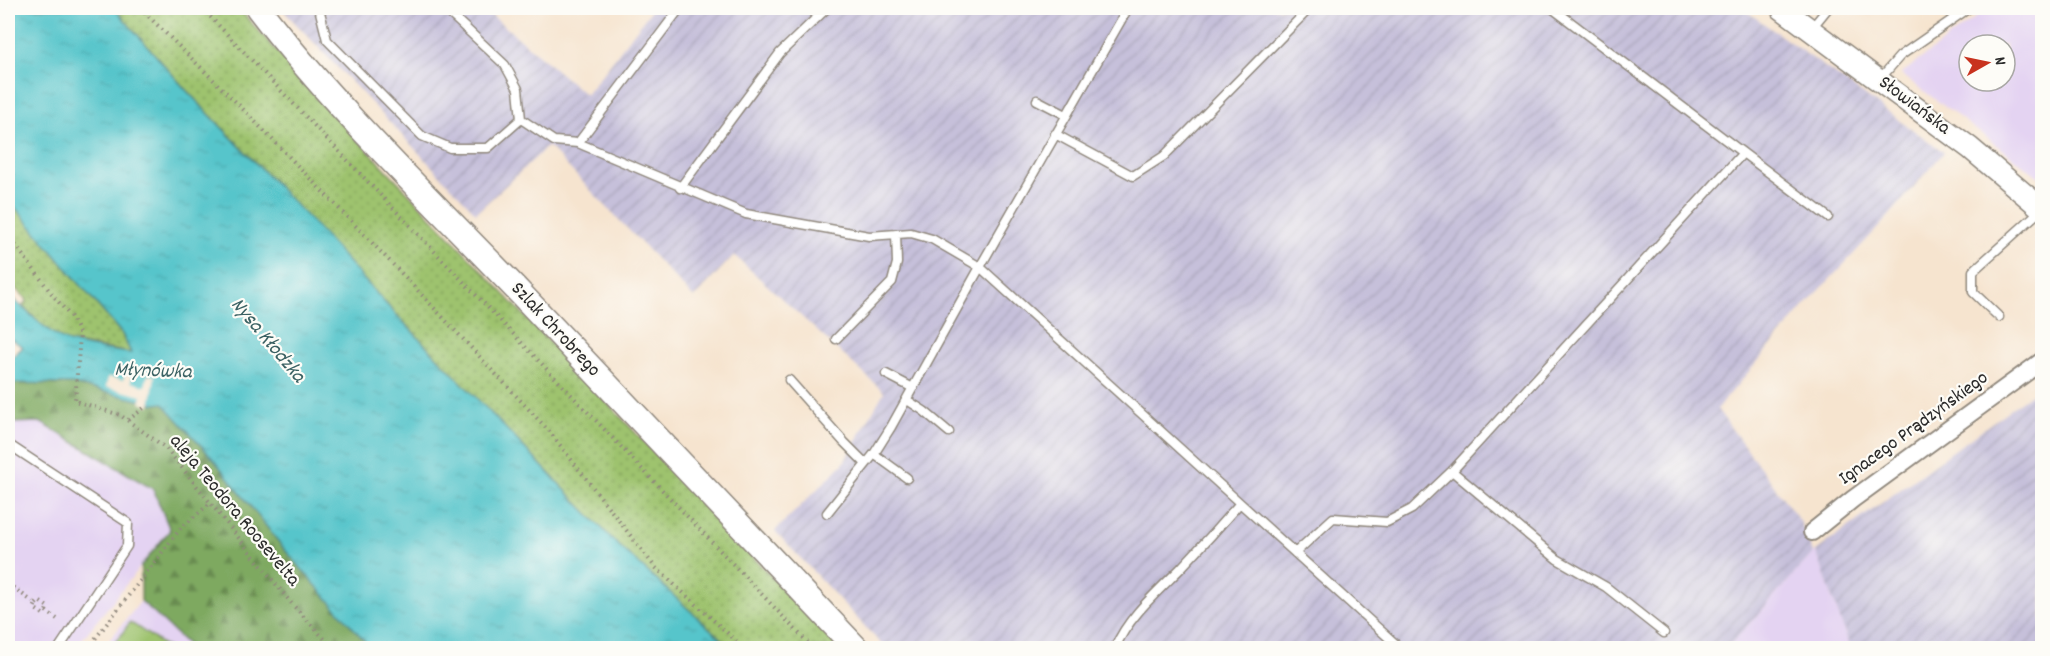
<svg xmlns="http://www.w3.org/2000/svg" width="2050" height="656" viewBox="0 0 2050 656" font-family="Dekko,sans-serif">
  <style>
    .built { fill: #e4d3f2; fill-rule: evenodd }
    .industrial { fill: url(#industrial-furrows) }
    .grass { fill: url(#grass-dots); stroke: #64774c; stroke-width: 1.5 }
    .forest { fill: url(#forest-firs); stroke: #546a46; stroke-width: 1.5 }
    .green { fill: #9ec36e; stroke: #64774c; stroke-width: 1.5 }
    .water { fill: url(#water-ripples); stroke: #41787b; stroke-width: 1.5 }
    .pier { fill: #f6e4cf }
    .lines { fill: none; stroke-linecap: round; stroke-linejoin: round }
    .service-casing { stroke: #90887d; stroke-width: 11 }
    .minor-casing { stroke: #90887d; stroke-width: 20 }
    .tertiary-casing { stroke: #90887d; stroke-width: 24 }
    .secondary-casing { stroke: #90887d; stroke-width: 27 }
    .path { stroke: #90887d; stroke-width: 4; stroke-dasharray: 1.5 4.5; stroke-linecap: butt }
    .service { stroke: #fff; stroke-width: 8 }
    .minor { stroke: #fff; stroke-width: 16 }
    .tertiary { stroke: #fff; stroke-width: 21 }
    .secondary { stroke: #fff; stroke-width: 24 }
    .labels { text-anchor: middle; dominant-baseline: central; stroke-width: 4.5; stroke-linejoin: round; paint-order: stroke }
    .street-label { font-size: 20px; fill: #2b2b2b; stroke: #fdfcf7 }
    .water-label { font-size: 21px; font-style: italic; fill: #3a6163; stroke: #fdfcf7 }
  </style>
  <defs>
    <pattern id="industrial-furrows" width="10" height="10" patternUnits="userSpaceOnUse" patternTransform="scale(1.5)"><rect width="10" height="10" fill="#c6c0da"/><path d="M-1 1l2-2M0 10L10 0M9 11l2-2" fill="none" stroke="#aaa5bb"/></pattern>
    <pattern id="grass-dots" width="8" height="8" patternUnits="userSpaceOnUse" patternTransform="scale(1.5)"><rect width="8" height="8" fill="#9ec36e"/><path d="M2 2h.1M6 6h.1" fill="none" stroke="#819f5b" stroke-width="1.8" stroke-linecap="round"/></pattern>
    <pattern id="forest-firs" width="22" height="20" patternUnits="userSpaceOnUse" patternTransform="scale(1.5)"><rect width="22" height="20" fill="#7ea961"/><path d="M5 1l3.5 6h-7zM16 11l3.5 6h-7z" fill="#678a50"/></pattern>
    <pattern id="water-ripples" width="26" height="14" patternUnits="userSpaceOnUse" patternTransform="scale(1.5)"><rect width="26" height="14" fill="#57c5cb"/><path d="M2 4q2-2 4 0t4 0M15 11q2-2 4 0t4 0" fill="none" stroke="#4ca9ae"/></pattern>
  </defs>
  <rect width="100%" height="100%" fill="#fdfcf7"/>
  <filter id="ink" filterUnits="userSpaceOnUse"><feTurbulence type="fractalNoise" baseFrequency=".0167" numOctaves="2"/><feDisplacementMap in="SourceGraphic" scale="12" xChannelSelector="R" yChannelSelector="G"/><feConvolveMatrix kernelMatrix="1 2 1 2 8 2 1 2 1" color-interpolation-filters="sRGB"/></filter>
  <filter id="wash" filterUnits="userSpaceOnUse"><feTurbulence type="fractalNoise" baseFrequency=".008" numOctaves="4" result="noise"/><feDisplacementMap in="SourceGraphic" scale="24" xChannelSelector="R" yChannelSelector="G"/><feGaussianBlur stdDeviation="1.35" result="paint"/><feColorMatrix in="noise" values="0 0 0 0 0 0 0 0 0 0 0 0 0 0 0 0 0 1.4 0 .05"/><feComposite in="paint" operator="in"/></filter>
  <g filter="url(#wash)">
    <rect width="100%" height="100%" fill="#f6e4cf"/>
    <!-- built -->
    <path class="built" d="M1988,8H2042V179L1901,74ZM1969,45H2005V81H1969Z
      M40,422L153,489L170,530L75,648H8V423Z
      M1816,551L1850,647L1852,648H1727L1813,553Z
      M141,601L191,648H103Z"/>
    <!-- industrial -->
    <path class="industrial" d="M281,8H483L586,95L653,8H1742L1944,152L1888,217L1804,307L1717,409L1800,521L1813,553L1727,648H885L775,531L843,464L884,392L734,255L694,298L548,146L476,213Z
      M2042,386V648H1852L1850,647L1816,551Z"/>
    <!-- grass -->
    <path class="grass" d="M114,8H238L330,110L839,648H731L617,544L387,305L311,221L186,90Z
      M8,199L122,334L131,353L64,341L44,327L23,306L27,300L8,281Z"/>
    <!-- forest -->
    <path class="forest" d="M8,383L73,384L155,404L163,403L215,461L285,550L371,648H191L141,601V566L170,530L153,489L40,422L8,423Z"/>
    <!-- green -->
    <path class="green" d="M130,622L168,648H112Z"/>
    <!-- water -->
    <path class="water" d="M8,8H114L186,90L311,221L387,305L617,544L731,648H371L285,550L215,461L163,403L155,404L73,384L8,383V356H13L23,347L8,337V295C26,309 42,328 62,339C71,345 118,352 131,353L122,334L8,199Z"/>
    <!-- pier -->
    <path class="pier" d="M126,370L132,371L131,382L145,386L148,375L155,376L150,406L140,403L142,396L106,387L108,377L123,380Z"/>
  </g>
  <g filter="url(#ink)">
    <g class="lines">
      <!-- service casing -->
      <g class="service-casing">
        <path id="service" d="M319,8L327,40L422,136L450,148H488L521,119L554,141L578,143L746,214L869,236L911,233L932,239L980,267L1240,503C1221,525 1201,547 1180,569C1156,593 1128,617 1115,648
          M444,8L505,65L518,89L521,119
          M1811,29L1828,8
          M1879,80L1900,56L1969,8
          M1037,100L1066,115
          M1055,134L1133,176L1164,156L1310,8
          M578,143L680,8
          M1743,153L1828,217
          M680,188L780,53L827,8
          M1999,317L1973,292V271L2042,209
          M836,339L892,282L897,263L896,234
          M886,374L913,388
          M789,380L844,442L866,464
          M907,400L924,411L949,432
          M8,444L128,523L127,546L59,648
          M874,454L907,478
          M1452,471L1557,559L1606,587L1664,633
          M1240,503L1400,648
          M827,513L874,454L891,427L980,267L1128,8
          M1295,553L1333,518L1387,522L1412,509L1452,471L1743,153L1552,8"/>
      </g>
      <!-- minor casing -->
      <g class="minor-casing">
        <path id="minor" d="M1812,532L1853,499L2042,361"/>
      </g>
      <!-- tertiary casing -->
      <g class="tertiary-casing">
        <path id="tertiary" d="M1781,8L1970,148L2042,209"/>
      </g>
      <!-- secondary casing -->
      <g class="secondary-casing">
        <path id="secondary" d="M258,8C337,111 432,201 522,295C634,412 744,531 856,648"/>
      </g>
      <!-- path -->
      <path class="path" d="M140,8L238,104L406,278L549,431L655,567L744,648
        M202,8L813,648
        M8,235L52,294L71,317L80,335L75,401L120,415L166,448L292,604L333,648
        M128,420L144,408
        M8,584L36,604L34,608L43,614L46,611L60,621
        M36,604L39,601L48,607L46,611
        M88,648L180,529L210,503"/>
      <!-- service -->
      <use href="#service" class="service"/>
      <!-- minor -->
      <use href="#minor" class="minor"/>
      <!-- tertiary -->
      <use href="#tertiary" class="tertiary"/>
      <!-- secondary -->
      <use href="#secondary" class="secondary"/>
    </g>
  </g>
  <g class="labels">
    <!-- street labels -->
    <g class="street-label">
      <text transform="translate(1914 106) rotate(37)">Słowiańska</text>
      <text transform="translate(555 330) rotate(47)">Szlak Chrobrego</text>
      <text transform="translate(1914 429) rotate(-36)">Ignacego Prądzyńskiego</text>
      <text transform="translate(234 511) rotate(50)">aleja Teodora Roosevelta</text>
    </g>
    <!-- water labels -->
    <g class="water-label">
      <text transform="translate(267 341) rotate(50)">Nysa Kłodzka</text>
      <text transform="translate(153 372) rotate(2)">Młynówka</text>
    </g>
  </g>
  <!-- margin -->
  <rect width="2050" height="656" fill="none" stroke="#fdfcf7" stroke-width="30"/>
  <!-- north arrow -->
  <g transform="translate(1987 63) rotate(81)"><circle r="28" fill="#fdfcf7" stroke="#a9a8a5" stroke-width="1.5"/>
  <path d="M0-4.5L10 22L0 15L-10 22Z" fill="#c8321e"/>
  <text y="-9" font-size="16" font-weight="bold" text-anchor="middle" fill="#2b2b2b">N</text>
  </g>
</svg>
